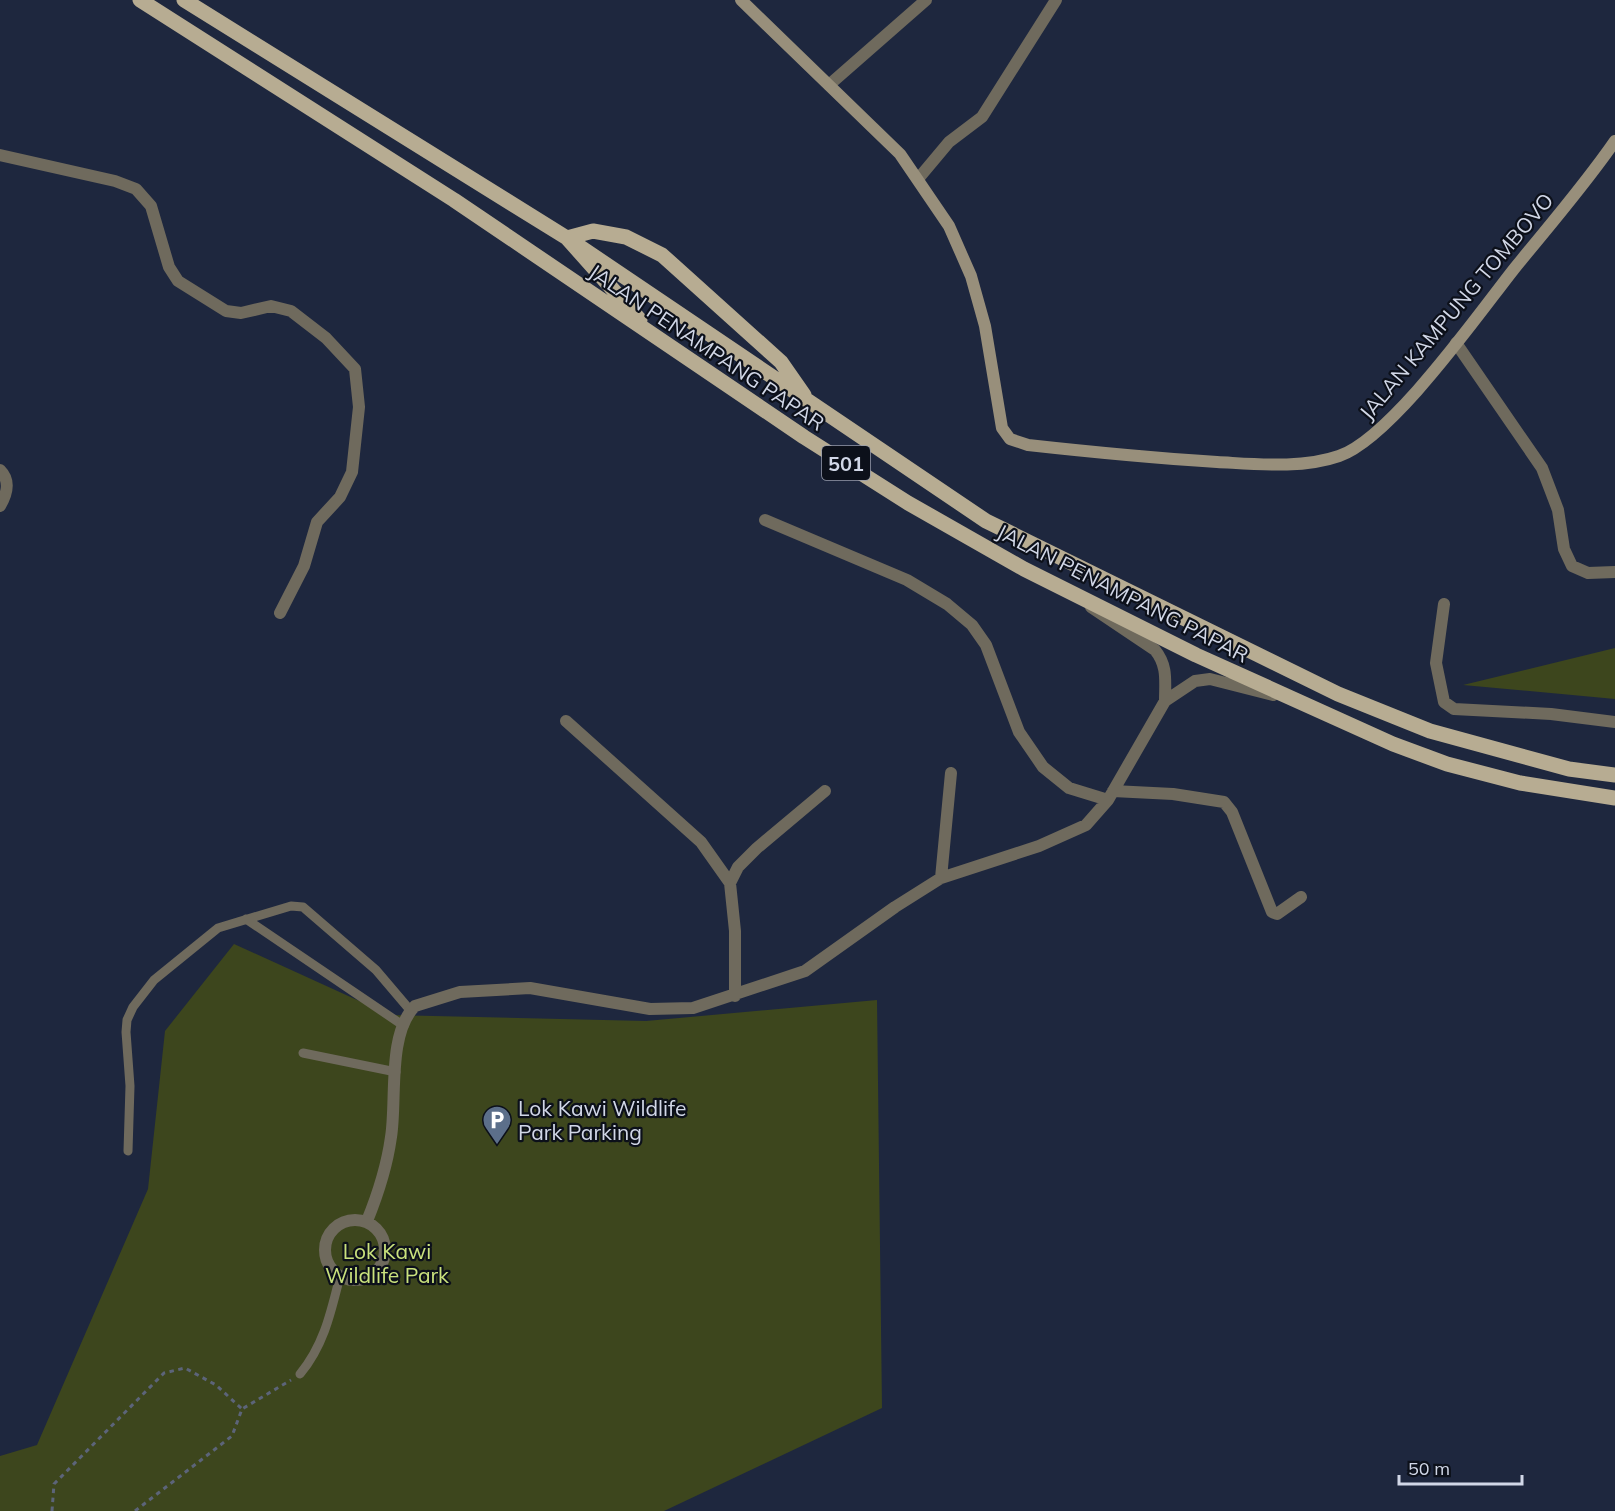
<svg xmlns="http://www.w3.org/2000/svg" width="1615" height="1511" viewBox="0 0 1615 1511" font-family="Mulish,sans-serif">
  <style>
    .green { fill: #3d461d }
    .lines { fill: none; stroke-linecap: round; stroke-linejoin: round }
    .path { stroke: #5c6479; stroke-width: 3; stroke-dasharray: 4.5 4.5; stroke-linecap: butt }
    .lane { stroke: #6f6a5d; stroke-width: 9 }
    .street { stroke: #6f6a5d; stroke-width: 12 }
    .secondary { stroke: #988f7b; stroke-width: 12 }
    .primary { stroke: #b7ac92; stroke-width: 15 }
    .labels { text-anchor: middle; dominant-baseline: central; stroke-width: 4.5; stroke-linejoin: round; paint-order: stroke }
    .shield { fill: #0c101a; stroke: #969baa; stroke-width: 1.5 }
    .shield-label { font-size: 20px; font-weight: bold; fill: #d1d7e7 }
    .street-label { font-size: 21px; fill: #d1d7e7; stroke: #0c101a }
    .poi-label { font-size: 21px; fill: #d1d7e7; stroke: #0c101a; text-anchor: start }
    .park-label { font-size: 21px; fill: #cae27d; stroke: #0c101a }
  </style>
  <rect width="100%" height="100%" fill="#1e273e"/>
  <!-- green -->
  <path class="green" d="M1615,648V699L1463,685Z
    M234,944L390,1015L646,1021L877,1000L882,1408L664,1511H0V1456L37,1445L148,1189L165,1031Z"/>
  <g class="lines">
    <!-- path -->
    <path class="path" d="M52,1511L54,1484L164,1373L185,1368L216,1385L242,1409
      M135,1511L232,1436L242,1409L291,1380"/>
    <!-- lane -->
    <path class="lane" d="M246,919L404,1026
      M303,1053L396,1072
      M128,1151L130,1086L126,1032L127,1020L133,1007L154,980L218,928L291,906L303,907L376,970L410,1010
      M300,1374C324,1345 331,1312 340,1276"/>
    <!-- street -->
    <path class="street" d="M829,85L926,0
      M0,155L115,181L136,189L151,206L169,267L178,281L226,311L241,313L271,306L291,311L326,338L355,369L359,407L352,472L340,497L317,522L304,566L280,613
      M918,179L949,142L982,117L1056,0
      M1456,343L1542,468L1558,510L1564,549L1572,566L1588,573L1615,572
      M0,470C11,481 7,494 0,506
      M765,520L907,580L947,604L972,625L986,645L1019,732L1043,767L1069,788L1108,800
      M1444,604L1436,663L1444,702L1454,709L1551,714L1615,722
      M1091,607L1155,650C1168,666 1165,681 1165,701
      M566,721L701,842L730,883
      M1113,791L1173,794L1224,802L1232,812L1272,912L1277,914L1301,897
      M941,878L951,773
      M735,996V931L730,883L738,867L757,848L825,791
      M325 1250a30 30 0 1 1 60 0a30 30 0 1 1-60 0Z
      M367,1221C378,1194 387,1166 391,1137C397,1100 387,1034 415,1006L460,992L530,988L650,1009L693,1008L805,971L895,907L941,878L1039,846L1086,825L1108,800L1165,701L1195,681L1210,679L1273,695"/>
    <!-- secondary -->
    <path class="secondary" d="M741,0L900,154L949,226L971,276L985,326L1002,428L1010,439L1028,445C1091,452 1154,458 1217,462C1256,464 1302,469 1339,456C1391,438 1477,316 1514,269C1548,227 1584,186 1615,141"/>
    <!-- primary -->
    <path class="primary" d="M140,0L454,200L804,437L908,503L1024,569L1196,655L1393,744L1447,764L1520,783L1615,798
      M184,0L567,238L986,521L1338,694L1430,731L1569,769L1615,775
      M640,320L567,238L593,231L626,237L662,255L781,362L804,395"/>
  </g>
  <!-- icons -->
  <defs>
    <g id="parking-pin" transform="scale(1.5)"><path d="M0 17L-7.5 6A9.5 9.5 0 1 1 7.5 6Z" fill="#5c6f8a" stroke="#0c101a"/><path d="M-3.5-5.5H1a3.5 3.5 0 0 1 0 7H-1V5.5H-3.5ZM-1-3.4V-.6H.8a1.4 1.4 0 0 0 0-2.8Z" fill="#fff"/></g>
  </defs>
  <g fill-rule="evenodd">
    <use href="#parking-pin" x="497" y="1120"/>
  </g>
  <g class="labels">
    <!-- shield labels -->
    <rect class="shield" x="822" y="446" width="48" height="34" rx="4.5"/>
    <g class="shield-label">
      <text x="846" y="463">501</text>
    </g>
    <!-- street labels -->
    <g class="street-label">
      <text transform="translate(1456 306) rotate(-50)">JALAN KAMPUNG TOMBOVO</text>
      <text transform="translate(707 347) rotate(34)">JALAN PENAMPANG PAPAR</text>
      <text transform="translate(1123 593) rotate(27)">JALAN PENAMPANG PAPAR</text>
    </g>
    <!-- poi labels -->
    <g class="poi-label">
      <text x="518" y="1108">Lok Kawi Wildlife<tspan x="518" dy="24">Park Parking</tspan></text>
    </g>
    <!-- park labels -->
    <g class="park-label">
      <text x="387" y="1251">Lok Kawi<tspan x="387" dy="24">Wildlife Park</tspan></text>
    </g>
  </g>
  <!-- scale -->
  <path d="M1399 1475v9h123v-9" fill="none" stroke="#d1d7e7" stroke-width="3"/>
  <text x="1408" y="1475" font-size="18" fill="#d1d7e7" stroke="#0c101a" stroke-width="4.5" paint-order="stroke">50 m</text>
</svg>
